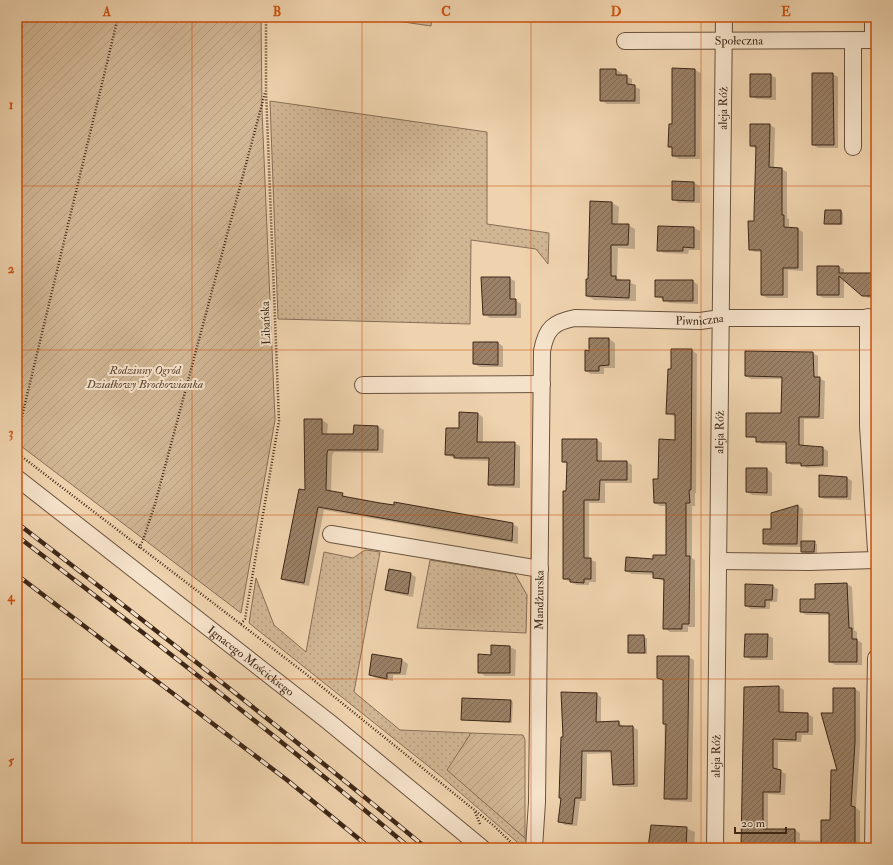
<svg xmlns="http://www.w3.org/2000/svg" width="893" height="865" viewBox="0 0 893 865" font-family="'IM FELL Double Pica',serif">
  <style>
    .grass { fill: url(#grass-dots); stroke: #886e56 }
    .garden { fill: url(#garden-furrows); stroke: #886e56 }
    .shadow { fill: #0003 }
    .building { fill: url(#building-hatch); stroke: #3e2717 }
    .lines { fill: none; stroke-linecap: round; stroke-linejoin: round }
    .minor-casing { stroke: #6a523d; stroke-width: 18 }
    .path { stroke: #3e2717; stroke-width: 2.5; stroke-dasharray: 1 2; stroke-linecap: butt }
    .minor { stroke: #f5e2ca; stroke-width: 16 }
    .rail-casing { stroke: #3e2717; stroke-width: 4.5 }
    .rail { stroke: #f5e2ca; stroke-width: 3; stroke-dasharray: 9; stroke-linecap: butt }
    .grid { fill: none; stroke: #ce520e; stroke-width: 1; stroke-opacity: 0.55 }
    .labels { text-anchor: middle; dominant-baseline: central; stroke-width: 4; stroke-linejoin: round; paint-order: stroke }
    .street-label { font-size: 12px; fill: #3e2717; stroke: #f5e2ca }
    .park-label { font-size: 12px; font-style: italic; fill: #5b4430; stroke: #f5e2ca }
    .neatline { fill: none; stroke: #ce520e; stroke-width: 1.5 }
    .grid-label { font-size: 13px; text-anchor: middle; font-weight: bold; fill: #ce520e }
  </style>
  <defs>
    <pattern id="grass-dots" width="8" height="8" patternUnits="userSpaceOnUse"><rect width="8" height="8" fill="#d1b694"/><path d="M2 2h.1M6 6h.1" fill="none" stroke="#b49c7f" stroke-width="1.8" stroke-linecap="round"/></pattern>
    <pattern id="garden-furrows" width="10" height="10" patternUnits="userSpaceOnUse"><rect width="10" height="10" fill="#d1b694"/><path d="M-1 1l2-2M0 10L10 0M9 11l2-2" fill="none" stroke="#b49c7f"/></pattern>
    <pattern id="building-hatch" width="6" height="6" patternUnits="userSpaceOnUse"><rect width="6" height="6" fill="#9a8066"/><path d="M-1 1l2-2M0 6l6-6M5 7l2-2" fill="none" stroke="#7f6953"/></pattern>
  </defs>
  <rect width="100%" height="100%" fill="#efd3ae"/>
  <filter id="stains"><feTurbulence type="fractalNoise" baseFrequency=".005" numOctaves="4"/><feColorMatrix values="0 0 0 0 .2 0 0 0 0 .09 0 0 0 0 .02 0 0 0 .5 -.17"/></filter>
  <radialGradient id="worn" r=".72"><stop offset=".6" stop-color="#630" stop-opacity="0"/><stop offset="1" stop-color="#630" stop-opacity=".3"/></radialGradient>
  <!-- grass -->
  <path class="grass" d="M369,17H432L431,26Z
    M270,101L487,132V224L549,233L548,264L536,249L471,240L470,324L278,319Z
    M365,550L380,552L354,692L400,730L471,733L448,770L525,838L527,842L525,848H521L516,841L442,777L249,623L256,578L274,625L306,652L324,552L353,558Z
    M430,560L515,574L527,595L526,633L417,628Z"/>
  <!-- garden -->
  <path class="garden" d="M17,17H261L262,110L275,420L241,613L17,443Z
    M471,733L523,735L525,740V838L447,770Z"/>
  <!-- shadow -->
  <path class="shadow" d="M661,17H683V18H663Z
    M752,17H838V20H758Z
    M616,70L622,73V76H626L632,79V86L640,89V104H607L601,100Z
    M695,70L701,73L700,159H679L673,156V149L669,147L673,125Z
    M813,74H833L838,77V148H818L813,145Z
    M771,75L776,78V100L757,99L751,96Z
    M876,75V88L873,86V80Z
    M872,120H876V189L871,163Z
    M770,125L775,128L774,168L782,169L787,172V218L789,219V228L798,229L803,232V271L788,270V298H767L762,295V252H755L750,249L754,222L757,149L751,146Z
    M694,183L700,186V203H679L673,199Z
    M17,187L19,188L17,199Z
    M612,203L619,207L618,225H628L635,229V249L618,248L617,278L636,285V301L594,300L587,296L589,280Z
    M841,211L843,213V225L825,224Z
    M659,227L694,228L700,231V250H689L688,254L664,253L658,250Z
    M818,267H839L844,269V274L876,273V298H868L862,295L844,279V298H823L818,295Z
    M509,278L515,281V300L521,304V318H490L484,314Z
    M693,281L698,285V304L670,303L656,296Z
    M590,339H609L615,343V368H604V374H591L586,371L590,352Z
    M498,343L503,346V367H480L474,364Z
    M692,350L697,354L696,493H695V506H692V558L695,560V627H688V632H670L664,628V581L654,578V575L632,574L626,571L667,556V506H660L655,503L659,480L676,441V417L667,413L672,370Z
    M746,352L813,353L818,356V378L825,381L824,419H804V446L823,448L828,451V467L807,468L802,465H792L787,462V445L762,444L757,441V439L747,436L782,414L783,379H751L746,376Z
    M478,414L483,417V443H514L520,446V488L495,487L489,484L490,461L461,460L446,455L460,429Z
    M305,420H322L328,424L327,435H354L355,426L378,427L384,430L383,453L334,452L332,456L331,492L342,494L348,498L512,524L518,527V544L324,510L309,586L287,582L282,579L306,491Z
    M597,440L602,443V462H627L632,465V483H605V503H589V559L596,562V582H589V585H577L564,579L568,464L563,462Z
    M767,469L772,473V496L752,495L747,492Z
    M847,478L852,481L851,500L824,499L820,497Z
    M798,506L803,509L802,542L817,544V553H804L802,552V547L769,546L764,543L772,530Z
    M411,574L416,577L413,597L392,593L386,590Z
    M847,584L852,587L854,630L857,632V640L862,643V665H835L830,662V615H806L801,612L816,600V585Z
    M772,586L778,589L777,602H770V609H751L746,606Z
    M767,635L773,638V660H751L745,656Z
    M629,636L647,638V654L629,652Z
    M510,647L516,650L515,676H485L479,672L492,656Z
    M373,655L402,660L408,664L406,675H393V681L376,678L370,675Z
    M688,657L694,660L692,802L671,801L665,798L664,681L658,678Z
    M779,687L784,690V714H808L813,717V735H802L801,742H778V770L786,774L785,795L768,794V830H795L800,833V840L822,841L831,821L839,771L834,714L855,689L860,692V745L856,808L860,811V848H742Z
    M596,694L601,697V723L619,722L624,727H633L638,730V787H619L614,784L612,753L587,754L586,801H580L577,826L565,825L560,822L564,738Z
    M511,701L513,702L512,723L462,720Z
    M686,828L695,832L694,848H649V835Z"/>
  <!-- building -->
  <path class="building" d="M672,68L695,69V156H672V147H668L669,124H672Z
    M600,69H616V75H627V84L635,85V101H600Z
    M812,73H833L834,145H812Z
    M750,74H771V97H750Z
    M750,124H770L769,167L782,168V215H784V227L798,228V268H783V295H761V250H749L748,221H754V215L756,146H750Z
    M672,181L694,182V201L672,200Z
    M590,201L612,202V224H629L628,245H611V276H616V280H630L629,298L586,296V279H588Z
    M825,210H841V224H824Z
    M658,226L694,227V248L683,247V251H657Z
    M817,266H839V273H876V296H862L839,276V295H817Z
    M481,277H510V299H516V315H483Z
    M655,280H693V301H663V297H655Z
    M589,338H609V365L599,366V371H585V350L589,351Z
    M473,342H498V365L473,364Z
    M671,349H692L691,490H689L690,503H686V556H690L689,624H682V629H663L664,579L653,578V572L625,571L626,557L653,559V555H666V503H654L653,479H658L659,439L675,440V414H666L668,369H671Z
    M745,351L813,352L814,377H820L819,417H799V445L823,447V465L801,466V463H786V442H756V437H746V413H781L782,377L745,376Z
    M459,412L478,413L477,442H515L514,485H488L489,458H454V455H445L446,428H459Z
    M304,419H322V434H353L354,425L378,426V450H328L327,453L326,490L343,493L342,496L380,503L394,505V502L513,523L512,541L318,507L304,583L281,579L299,489L305,490Z
    M562,439H597V461H627V480H600L599,500H584V558H591V579H584V583L570,582V579H563V491H566L567,462H562Z
    M746,468H767V493L746,492Z
    M819,475L847,477V497H819Z
    M798,505L797,544H763V529H771V513Z
    M801,541H815L814,552H801Z
    M389,569L411,573L408,594L385,590Z
    M847,583L849,628H852V639H857V662H829V613L800,612V599H815V584Z
    M745,584L773,585L772,600H765V607L745,606Z
    M745,634H768L767,657H744Z
    M628,635H644L645,653H628Z
    M491,645L510,646V673H478V654L491,655Z
    M372,654L402,659L400,673H387V679L369,675Z
    M657,656H689L687,799H664L666,724H663V680L657,678Z
    M779,686V712L808,713V732H796V740L773,739V768L781,770L780,792H763V829H795V848H741L744,687Z
    M833,688H855V742L851,806L855,807V848H821V820H830L831,770H837L821,713H833Z
    M561,692L597,693L596,722L619,721V726H633L634,784L613,785L611,751H582L581,798H575L572,824L558,822L561,798H559L561,737H563Z
    M462,698L511,700L510,722L461,720Z
    M651,825L687,827L686,848H648Z"/>
  <g class="lines">
    <!-- minor casing -->
    <g class="minor-casing">
      <g id="minor">
        <path d="M873,17V40"/>
        <path id="s1" d="M625,41L876,40"/>
        <path d="M853,147V41"/>
        <path d="M868,317V426L876,550"/>
        <path d="M363,385L542,384"/>
        <path id="s2" d="M17,478L329,722L482,848"/>
        <path d="M331,534L540,569"/>
        <path d="M718,561L809,562L876,560"/>
        <path id="s3" d="M534,848L537,802L542,351C546,329 553,322 575,318L700,321L721,318H876"/>
        <path id="s4" d="M715,848L724,17"/>
        <path d="M873,848L876,658"/>
      </g>
    </g>
    <!-- path -->
    <path class="path" d="M17,437L118,17
      M17,453L306,674L493,825L517,848
      M139,548L143,540L155,504L265,93
      M241,624L245,619L279,421L266,91V17
      M475,812L480,824"/>
    <!-- minor -->
    <use href="#minor" class="minor"/>
    <!-- rail casing -->
    <g class="rail-casing">
      <path id="rail" d="M17,523C155,629 292,736 426,848
        M17,536C150,637 282,740 410,848
        M17,575L287,780L370,848"/>
    </g>
    <!-- rail -->
    <use href="#rail" class="rail"/>
  </g>
  <!-- grid -->
  <path class="grid" d="M192,17V848M362,17V848M531,17V848M701,17V848M17,186H876M17,350H876M17,515H876M17,679H876"/>
  <g class="labels">
    <!-- street labels -->
    <g class="street-label">
      <text stroke="none"><textPath href="#s1" startOffset="114">Społeczna</textPath></text>
      <text stroke="none"><textPath href="#s4" startOffset="740">aleja Róż</textPath></text>
      <text stroke="none"><textPath href="#s3" startOffset="673">Piwniczna</textPath></text>
      <text transform="translate(266 323) rotate(-92)">Libańska</text>
      <text stroke="none"><textPath href="#s4" startOffset="416">aleja Róż</textPath></text>
      <text stroke="none"><textPath href="#s3" startOffset="248">Mandżurska</textPath></text>
      <text stroke="none"><textPath href="#s2" startOffset="297">Ignacego Mościckiego</textPath></text>
      <text stroke="none"><textPath href="#s4" startOffset="92">aleja Róż</textPath></text>
    </g>
    <!-- park labels -->
    <g class="park-label">
      <text x="145" y="370">Rodzinny Ogród<tspan x="145" dy="14">Działkowy Brochowianka</tspan></text>
    </g>
  </g>
  <!-- margin -->
  <rect width="893" height="865" fill="none" stroke="#efd3ae" stroke-width="44"/>
  <!-- scale -->
  <path d="M735 827v6h51v-6" fill="none" stroke="#3e2717" stroke-width="2"/>
  <text x="741" y="827" font-size="12" fill="#3e2717" stroke="#f5e2ca" stroke-width="3" paint-order="stroke">20 m</text>
  <rect x="22" y="22" width="849" height="821" class="neatline"/>
  <g class="grid-label">
    <text x="107" y="16">A</text>
    <text x="277" y="16">B</text>
    <text x="446" y="16">C</text>
    <text x="616" y="16">D</text>
    <text x="786" y="16">E</text>
    <text x="11" y="109">1</text>
    <text x="11" y="273">2</text>
    <text x="11" y="437">3</text>
    <text x="11" y="601">4</text>
    <text x="11" y="765">5</text>
  </g>
  <rect width="100%" height="100%" filter="url(#stains)"/>
  <rect width="100%" height="100%" fill="url(#worn)"/>
</svg>
